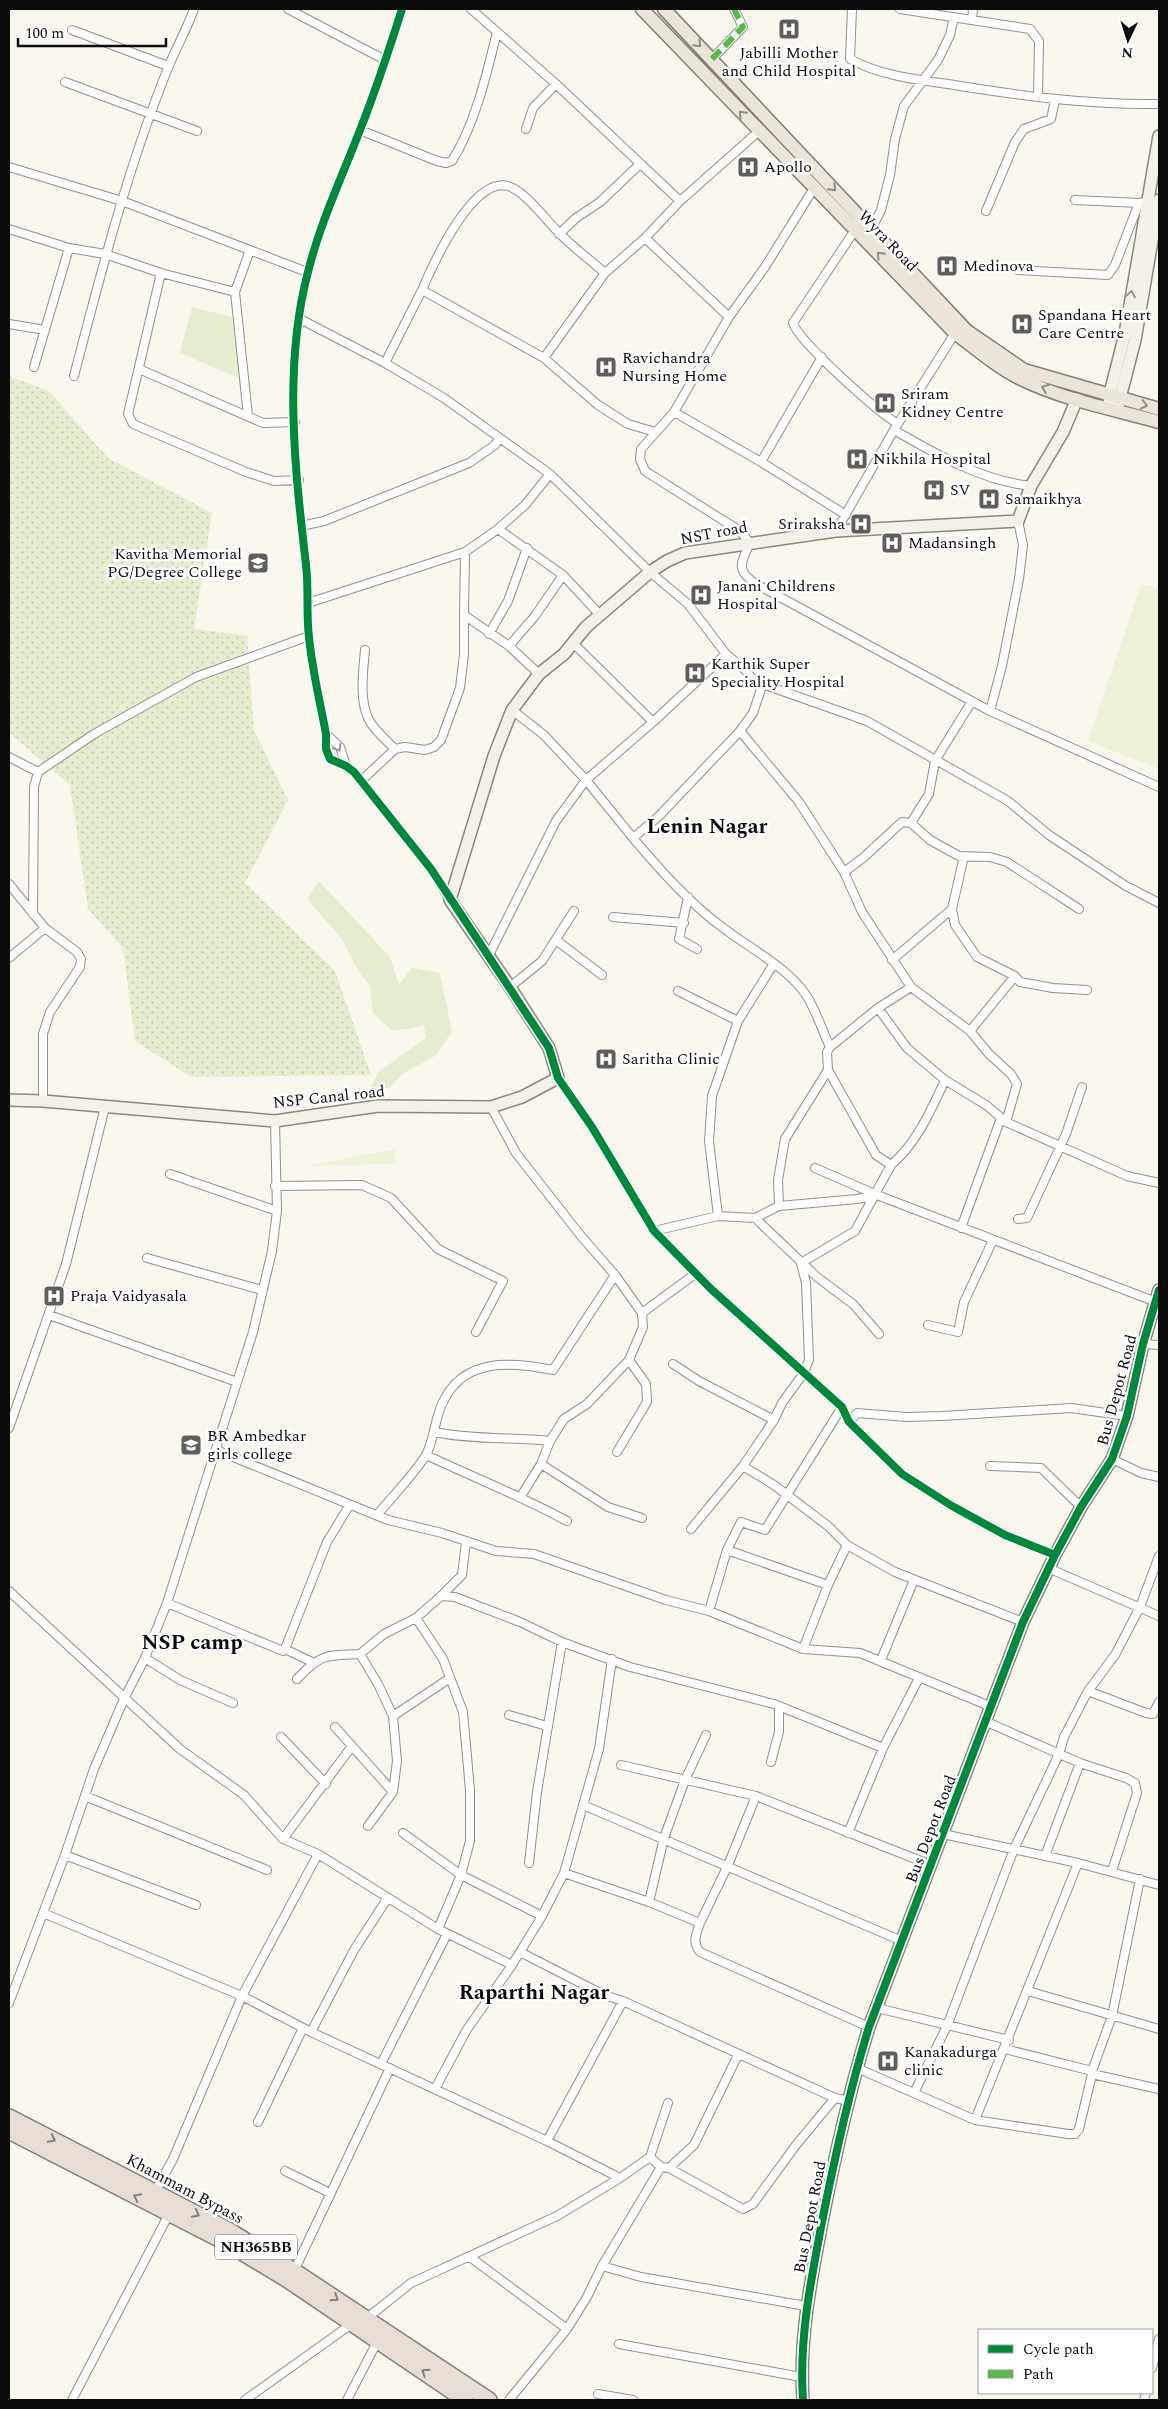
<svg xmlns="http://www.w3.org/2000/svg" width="1168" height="2409" viewBox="0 0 1168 2409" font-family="Spectral,serif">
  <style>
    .grass { fill: url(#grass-dots) }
    .park { fill: #e5eed0 }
    .pitch { fill: #eef2da }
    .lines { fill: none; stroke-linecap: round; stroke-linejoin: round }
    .street-casing { stroke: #93918e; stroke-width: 10 }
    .secondary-casing { stroke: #898884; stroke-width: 14 }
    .primary-casing { stroke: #807f7b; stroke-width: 15 }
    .highway-casing { stroke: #807f7b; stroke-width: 18 }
    .street { stroke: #fefefd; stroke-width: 8 }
    .secondary { stroke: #f4f1e8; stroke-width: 11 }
    .primary { stroke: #ebe4d8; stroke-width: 12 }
    .highway { stroke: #e8ddd5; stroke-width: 15 }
    .quiet { stroke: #58b947; stroke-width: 6; stroke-dasharray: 12 6; stroke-linecap: butt }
    .cycleway-casing { stroke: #fff; stroke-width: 11 }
    .cycleway { stroke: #00873e; stroke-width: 8 }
    .oneway { stroke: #918d86 }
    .oneway2 { stroke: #979590 }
    .oneway3 { stroke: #9d9d9c }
    .oneway4 { stroke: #857e7a }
    .labels { text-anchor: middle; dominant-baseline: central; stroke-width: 5; stroke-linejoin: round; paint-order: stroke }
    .shield { fill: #fff; stroke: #545454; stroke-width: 1 }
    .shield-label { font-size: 15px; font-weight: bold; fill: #0b0b0b }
    .poi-label { font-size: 16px; fill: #0b0b0b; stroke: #fff; text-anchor: start }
    .street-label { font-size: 16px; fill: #0b0b0b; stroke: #fff }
    .district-label { font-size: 21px; font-weight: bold; fill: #0b0b0b; stroke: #fff }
  </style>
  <defs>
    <pattern id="grass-dots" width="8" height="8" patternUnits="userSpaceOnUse" patternTransform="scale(1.25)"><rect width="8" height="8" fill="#e5eed0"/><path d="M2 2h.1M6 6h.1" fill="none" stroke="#c3cbb1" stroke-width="1.8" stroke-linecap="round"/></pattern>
  </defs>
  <rect width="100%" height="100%" fill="#faf7ef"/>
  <!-- grass -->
  <path class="grass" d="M9,376L49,391L108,458L212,513L194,629L247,636L254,730L288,800L245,883L335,971L371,1075L191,1077L135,1041L123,948L88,909L70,785L9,733Z"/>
  <!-- park -->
  <path class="park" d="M192,307L232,317L241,379L180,353Z
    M319,881L390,957L399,985L412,968L440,973L452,1032L435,1056L404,1073L389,1088L371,1087L378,1072L426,1038L424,1025L410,1029L391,1030L373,1013L370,987L355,965L342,939L307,899Z"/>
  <!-- pitch -->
  <path class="pitch" d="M1141,584L1159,588V769L1088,741Z
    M395,1149L396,1164L308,1166Z"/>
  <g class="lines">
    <!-- street casing -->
    <g class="street-casing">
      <path id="street" d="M288,9L385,60
        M402,9C389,50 376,90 360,130C342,177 320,223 308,272C283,366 295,470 306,565C309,589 306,613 309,637C312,669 320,702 326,734V749L330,759L346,766L354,772L431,869L450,900
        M471,9L556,84L680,201
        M852,9L850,59C880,76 920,80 954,85C1022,96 1090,105 1159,104
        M900,9L1030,29L1039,41L1038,97
        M972,20L973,9
        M72,30L168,66
        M712,59L743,27L734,9
        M65,82L197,131
        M526,129L533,108L556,84
        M360,130L437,161L446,163L452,161C475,125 487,73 497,32
        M9,167L122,201L307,272
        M814,188L765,267L729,317L674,412L641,449L640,459L645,471L740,531L750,543C741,563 735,570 756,584L990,711L1159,787
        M1075,200L1139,203
        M986,211L1015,142L1024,129L1051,119L1055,100
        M9,229L69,248L105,254L161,273L235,292
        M855,230L793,323C799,342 878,412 898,424
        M871,230L881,210L890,175L895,139L904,106L938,60L950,35L954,17
        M559,234L576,218L600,202L639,165
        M645,238L729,317
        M1018,270L1108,275L1115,265L1139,203L1150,201
        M161,273L128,414L133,424L246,472L274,481L299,480
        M422,290C433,264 472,177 508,186C525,191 546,220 559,233C573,247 590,260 605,273
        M298,318L385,363L444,398L550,474L650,572L688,604L726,654L745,670L761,689L753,713L740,731L659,816L633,838C661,871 691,905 726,930C750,948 789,969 806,995C816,1010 822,1030 830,1047
        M9,324L45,330
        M544,358L598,405L628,424L655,432
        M385,363L422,290L544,358L605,273L645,238L680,201L759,131
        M34,367L69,248
        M139,369L263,423L295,422
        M74,376C101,272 128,167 168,68C176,48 187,29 194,9
        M674,412L761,462L846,515
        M248,416L235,292L250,250
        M894,430C936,454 982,481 1031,486
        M761,462L822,357
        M301,526L324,521L469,463L495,445L499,439
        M498,529L563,575L600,615
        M836,531L894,430L955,333
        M465,552L464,615L509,646L539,674
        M308,603L465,552L498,529L525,505L550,474
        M489,634L508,601L527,548
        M573,643L653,722
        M509,646L535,616L563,575
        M365,650C363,672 359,700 369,720C375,731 387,741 395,749
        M754,681L867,721L1008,801L1049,835L1126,886L1159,903
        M512,710L544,735L586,780L633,838
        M990,711L1002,666L1019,579L1023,545L1018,521
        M740,731L799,802L844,872L862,912L911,987L970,1031L989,1054L1011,1074L1017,1084L1006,1122
        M326,734L340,747L346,766
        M9,757L38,772
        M361,781L395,749L405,747L425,750L434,747L441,740L460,688L464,654V615
        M911,823L929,794L935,761L972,701
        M844,872L863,858L902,822L911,823L930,840L959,856L990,857L1007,862L1079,909
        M9,884L45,928L77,952L81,959L80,967L50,1012L43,1034V1101
        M688,897L679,939L697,949
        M952,909L955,925L977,957L1015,976L1020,982L1053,988L1087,990
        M33,914L34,787L38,772L94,734L196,677L309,636
        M613,917L684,923
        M556,940L602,975
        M488,957L556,821L586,780L653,722L726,654
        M9,958L45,928
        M892,960L952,909L964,856
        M510,987L542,961L574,911
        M678,991L738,1021
        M878,1008L907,1048L945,1080L986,1105L1006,1122L1127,1176L1159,1183
        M970,1031L1015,976
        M558,1078L592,1127L654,1231L711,1289L842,1407L849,1422L902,1474L952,1506L1005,1535L1055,1555
        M491,1107L516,1153L581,1236L615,1275L642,1313L643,1327L629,1360L646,1384L647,1402L617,1452
        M891,1165C917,1143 931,1110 945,1080
        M815,1168L877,1195
        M170,1174L277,1211
        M275,1186L362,1185L391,1198L438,1249L503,1281L476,1332
        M779,1206L778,1180L785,1139L828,1070
        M718,1216L709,1141L712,1096L738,1021L773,965
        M755,1218L817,1277L853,1304L879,1334
        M1018,1219L1027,1218L1066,1134L1082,1087
        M961,1228L1001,1118
        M654,1231L718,1216L755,1218L779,1206L857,1199L877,1195L1156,1302
        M147,1258L262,1290
        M642,1313L695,1274
        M49,1315L237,1382
        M928,1325L958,1332L964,1302L993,1240
        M1143,1344L1159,1345
        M673,1364L699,1381L774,1420
        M849,1422L857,1413L907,1417L942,1416L1071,1408L1127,1416
        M9,1428L66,1264L105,1107
        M435,1432C473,1440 512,1437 550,1441
        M216,1450L388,1520L442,1533L496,1551L534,1554L666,1600L709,1611L803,1649L860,1653L992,1707
        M426,1455C473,1477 521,1496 567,1521
        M1112,1459L1141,1473L1159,1477
        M541,1464L550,1441L564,1419L587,1404L629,1360
        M743,1466L774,1485L828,1526L847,1545L895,1572L1023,1622
        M990,1466L1041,1468L1081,1507
        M521,1496L541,1464L608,1507L642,1518
        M377,1515C390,1499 419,1469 427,1453C435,1436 435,1417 443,1402C464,1357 512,1362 553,1370L615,1275
        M691,1529L743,1466L774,1420L782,1403L803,1374L809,1360L806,1283L801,1263L855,1231L891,1165L876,1155L828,1070L827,1052L830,1047L878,1008L911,987
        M727,1550L828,1585
        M1048,1568L1159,1616
        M9,1591L180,1749L244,1795L283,1839L318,1854L438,1929L512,1965
        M441,1596L462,1575L466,1542
        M167,1603L283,1651L285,1649L312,1662
        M709,1611L727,1550L741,1522L765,1530L842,1407
        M285,1649L327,1542L349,1506
        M803,1649L828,1585L847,1545
        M360,1654L384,1634L416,1618
        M145,1658L180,1680L233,1703
        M881,1660L914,1580
        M297,1679C320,1654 327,1655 360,1654L378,1684L393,1716L397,1761L393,1792L368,1826
        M1088,1691L1115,1655L1140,1607L1159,1556
        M509,1715L547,1726
        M393,1716L450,1678
        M987,1722L1080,1763L1126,1778L1135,1783L1137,1793L1112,1871
        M335,1727L393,1792
        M706,1735L685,1780L664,1838L649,1902L700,1923C696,1935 692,1942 700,1952L869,2027
        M281,1737L326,1784
        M771,1762L779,1732V1707
        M621,1765L756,1796L931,1865
        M85,1796L267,1870
        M583,1805L902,1941
        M403,1833L461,1875L542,1916
        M848,1833L883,1748L919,1678
        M943,1834L1078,1863L1159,1885
        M283,1839L352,1746
        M65,1855L196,1905
        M1045,1856L1080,1763
        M529,1863L537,1792L562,1642
        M564,1873L649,1902
        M43,1913L242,1996L311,2032L547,2141L620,2178
        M700,1923L728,1865L756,1796
        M438,1929L461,1875L470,1841V1790L463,1712L443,1659L416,1618L441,1596L455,1597L520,1622L562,1642L630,1667L774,1704L883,1748
        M520,1952L604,1995L623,2001L835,2098L850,2101
        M1028,1991L1159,2029
        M9,2003L65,1855L94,1769L124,1699L145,1658L167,1603L253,1332L272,1251L277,1211L275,1121
        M877,2008L1009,2040
        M311,2032L354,1950L387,1899
        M1005,2049L1092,2071V2074L1159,2089
        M381,2064L447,1934
        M857,2068L975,2120L1068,2134H1075L1079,2129L1092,2074
        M1092,2071L1112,2016L1140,1879
        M435,2089L466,2031L512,1965L542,1916L564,1873L599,1749L612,1659
        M914,2093L947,2026L1014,1849L1059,1754L1064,1737L1088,1691L1146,1713L1153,1714L1159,1702
        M975,2120L1078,1863
        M258,2122L303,2028
        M547,2141L623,2001
        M650,2157L668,2103
        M669,2168L743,2209L753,2204L796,2145L835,2098
        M285,2171L330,2193
        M155,2192L173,2159L242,1996L318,1854
        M470,2257L567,2329
        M602,2266L641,2277L806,2306
        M294,2271L390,2068
        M367,2318L411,2283L557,2216L620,2178L650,2157L661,2167
        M619,2344L801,2377
        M1152,2368L1159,2339
        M598,2394L633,2400
        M72,2400L169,2214
        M245,2400L353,2323
        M347,2400L378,2340
        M509,2400L567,2329L587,2297L602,2266L661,2167L669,2168L694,2145L738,2055
        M1144,2400L1146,2393"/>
    </g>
    <!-- secondary casing -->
    <g class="secondary-casing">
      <path id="secondary" d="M1109,404L1110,393L1125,334L1159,136
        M1118,406L1135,340L1159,200
        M9,1100L43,1101L275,1121L378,1106L491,1107L522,1097L558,1078L549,1048L510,987L450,900L494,756L512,710L539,674L564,654L586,627L650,572L667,561L685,553L836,531L1018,521L1031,486L1063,432L1077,399
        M803,2400C799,2341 810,2285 821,2227C834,2160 849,2092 869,2027L1023,1622L1055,1555L1081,1507L1112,1459L1127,1416L1143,1344L1159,1290"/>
    </g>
    <!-- primary casing -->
    <g class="primary-casing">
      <path id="primary" d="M642,9L955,333C976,349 997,367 1021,379C1064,400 1113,409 1159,422
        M664,9L967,331L1024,370L1159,409"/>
    </g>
    <!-- highway casing -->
    <g class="highway-casing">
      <path id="highway" d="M9,2117L230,2231L294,2271L489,2400
        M9,2131L223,2241L288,2280L465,2400"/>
    </g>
    <!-- street -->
    <use href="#street" class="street"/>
    <!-- secondary -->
    <use href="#secondary" class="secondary"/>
    <!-- primary -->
    <use href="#primary" class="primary"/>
    <!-- highway -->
    <use href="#highway" class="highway"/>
    <!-- quiet -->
    <path class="quiet" d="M712,59L743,27L734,9"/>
    <!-- cycleway casing -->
    <g class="cycleway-casing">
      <path id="cycleway" d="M402,9C389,50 376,90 360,130C342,177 320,223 308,272C283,366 295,470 306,565C309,589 306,613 309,637C312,669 320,702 326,734V749L330,759L346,766L354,772L431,869L549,1048L558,1078L592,1127L654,1231L711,1289L842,1407L849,1422L902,1474L952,1506L1005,1535L1055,1555
        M803,2400C799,2341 810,2285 821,2227C834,2160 849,2092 869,2027L1023,1622L1055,1555L1081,1507L1112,1459L1127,1416L1143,1344L1159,1290"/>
    </g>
    <!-- cycleway -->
    <use href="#cycleway" class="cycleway"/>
  </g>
  <!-- one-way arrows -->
  <defs><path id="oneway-chevron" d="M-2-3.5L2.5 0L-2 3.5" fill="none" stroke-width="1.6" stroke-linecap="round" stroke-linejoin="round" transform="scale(1.25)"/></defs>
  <g class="oneway">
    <use href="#oneway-chevron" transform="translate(698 44) rotate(47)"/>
    <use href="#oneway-chevron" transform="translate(742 114) rotate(-133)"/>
    <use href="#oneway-chevron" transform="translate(833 188) rotate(47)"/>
    <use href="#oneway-chevron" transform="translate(880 255) rotate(-134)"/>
    <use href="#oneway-chevron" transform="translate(1045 388) rotate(-159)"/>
    <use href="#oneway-chevron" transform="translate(1144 405) rotate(14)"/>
  </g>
  <use class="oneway2" href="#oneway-chevron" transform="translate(1131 294) rotate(-81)"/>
  <use class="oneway3" href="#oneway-chevron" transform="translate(338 748) rotate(58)"/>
  <g class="oneway4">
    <use href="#oneway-chevron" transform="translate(52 2139) rotate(27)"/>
    <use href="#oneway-chevron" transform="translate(137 2197) rotate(-153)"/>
    <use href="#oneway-chevron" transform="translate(196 2214) rotate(28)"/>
    <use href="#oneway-chevron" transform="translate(335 2298) rotate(33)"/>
    <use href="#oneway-chevron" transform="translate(425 2372) rotate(-145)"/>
  </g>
  <!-- icons -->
  <defs>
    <g id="hospital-square" transform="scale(1.125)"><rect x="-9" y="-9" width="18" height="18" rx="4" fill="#5f5e5b" stroke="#fff"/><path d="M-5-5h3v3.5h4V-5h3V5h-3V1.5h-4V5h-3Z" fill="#fff"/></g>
    <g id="university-square" transform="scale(1.125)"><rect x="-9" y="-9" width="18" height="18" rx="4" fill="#5f5e5b" stroke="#fff"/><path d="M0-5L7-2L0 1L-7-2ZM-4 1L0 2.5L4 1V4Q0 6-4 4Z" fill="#fff"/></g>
  </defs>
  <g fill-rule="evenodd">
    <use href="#hospital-square" x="789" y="29"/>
    <use href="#hospital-square" x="748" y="167"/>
    <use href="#hospital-square" x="947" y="266"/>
    <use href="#hospital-square" x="1022" y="324"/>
    <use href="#hospital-square" x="606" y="367"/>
    <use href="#hospital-square" x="885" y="403"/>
    <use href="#hospital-square" x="857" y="459"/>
    <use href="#hospital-square" x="934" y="490"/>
    <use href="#hospital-square" x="989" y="499"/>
    <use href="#hospital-square" x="861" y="524"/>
    <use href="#hospital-square" x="892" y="543"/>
    <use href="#university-square" x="258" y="563"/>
    <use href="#hospital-square" x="701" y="595"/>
    <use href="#hospital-square" x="695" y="673"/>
    <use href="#hospital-square" x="606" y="1059"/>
    <use href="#hospital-square" x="54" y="1296"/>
    <use href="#university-square" x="191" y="1445"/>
    <use href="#hospital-square" x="888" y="2061"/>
  </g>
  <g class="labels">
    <!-- shield labels -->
    <rect class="shield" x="215" y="2234.5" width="82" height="25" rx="4"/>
    <g class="shield-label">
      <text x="256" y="2247">NH365BB</text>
    </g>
    <!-- poi labels -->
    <g class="poi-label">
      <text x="789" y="53" text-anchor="middle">Jabilli Mother<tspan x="789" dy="18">and Child Hospital</tspan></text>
      <text x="764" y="167">Apollo</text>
      <text x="963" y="266">Medinova</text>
      <text x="1038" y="315">Spandana Heart<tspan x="1038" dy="18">Care Centre</tspan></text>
      <text x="622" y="358">Ravichandra<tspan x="622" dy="18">Nursing Home</tspan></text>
      <text x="901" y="394">Sriram<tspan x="901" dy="18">Kidney Centre</tspan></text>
      <text x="873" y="459">Nikhila Hospital</text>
      <text x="950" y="490">SV</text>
      <text x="1005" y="499">Samaikhya</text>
      <text x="845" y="524" text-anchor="end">Sriraksha</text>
      <text x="908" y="543">Madansingh</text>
      <text x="242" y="554" text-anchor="end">Kavitha Memorial<tspan x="242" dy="18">PG/Degree College</tspan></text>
      <text x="717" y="586">Janani Childrens<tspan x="717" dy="18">Hospital</tspan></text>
      <text x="711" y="664">Karthik Super<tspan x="711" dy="18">Speciality Hospital</tspan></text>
      <text x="622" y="1059">Saritha Clinic</text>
      <text x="70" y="1296">Praja Vaidyasala</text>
      <text x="207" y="1436">BR Ambedkar<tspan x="207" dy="18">girls college</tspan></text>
      <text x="904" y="2052">Kanakadurga<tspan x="904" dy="18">clinic</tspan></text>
    </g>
    <!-- street labels -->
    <g class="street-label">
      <text transform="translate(888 241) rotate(46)">Wyra Road</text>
      <text transform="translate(714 533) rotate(-11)">NST road</text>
      <text transform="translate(329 1097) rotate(-6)">NSP Canal road</text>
      <text transform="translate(1117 1390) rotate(-75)">Bus Depot Road</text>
      <text transform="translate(931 1829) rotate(-69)">Bus Depot Road</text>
      <text transform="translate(185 2189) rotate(28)">Khammam Bypass</text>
      <text transform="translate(810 2217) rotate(-79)">Bus Depot Road</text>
    </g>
    <!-- district labels -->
    <g class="district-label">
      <text x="707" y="827">Lenin Nagar</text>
      <text x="192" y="1643">NSP camp</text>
      <text x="534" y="1993">Raparthi Nagar</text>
    </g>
  </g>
  <!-- border -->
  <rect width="1168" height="2409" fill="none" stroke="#0b0b0b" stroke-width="20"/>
  <!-- legend -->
  <rect x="978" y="2329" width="175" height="65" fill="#ffffff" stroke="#9d9d9d"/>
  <rect x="988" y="2345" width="25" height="8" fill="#00873e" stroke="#9d9d9d"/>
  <text x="1023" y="2354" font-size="15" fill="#0b0b0b">Cycle path</text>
  <rect x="988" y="2370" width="25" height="8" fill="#58b947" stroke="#9d9d9d"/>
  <text x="1023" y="2379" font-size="15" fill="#0b0b0b">Path</text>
  <!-- north arrow -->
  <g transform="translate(1128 40) rotate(184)" stroke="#ffffff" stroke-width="4" paint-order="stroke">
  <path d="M0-4L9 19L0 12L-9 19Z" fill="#0b0b0b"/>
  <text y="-8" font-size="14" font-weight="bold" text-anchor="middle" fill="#0b0b0b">N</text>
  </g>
  <!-- scale -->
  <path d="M18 38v8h148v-8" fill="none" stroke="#0b0b0b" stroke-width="2.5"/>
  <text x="25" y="38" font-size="15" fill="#0b0b0b" stroke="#ffffff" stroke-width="4" paint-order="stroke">100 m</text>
</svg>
